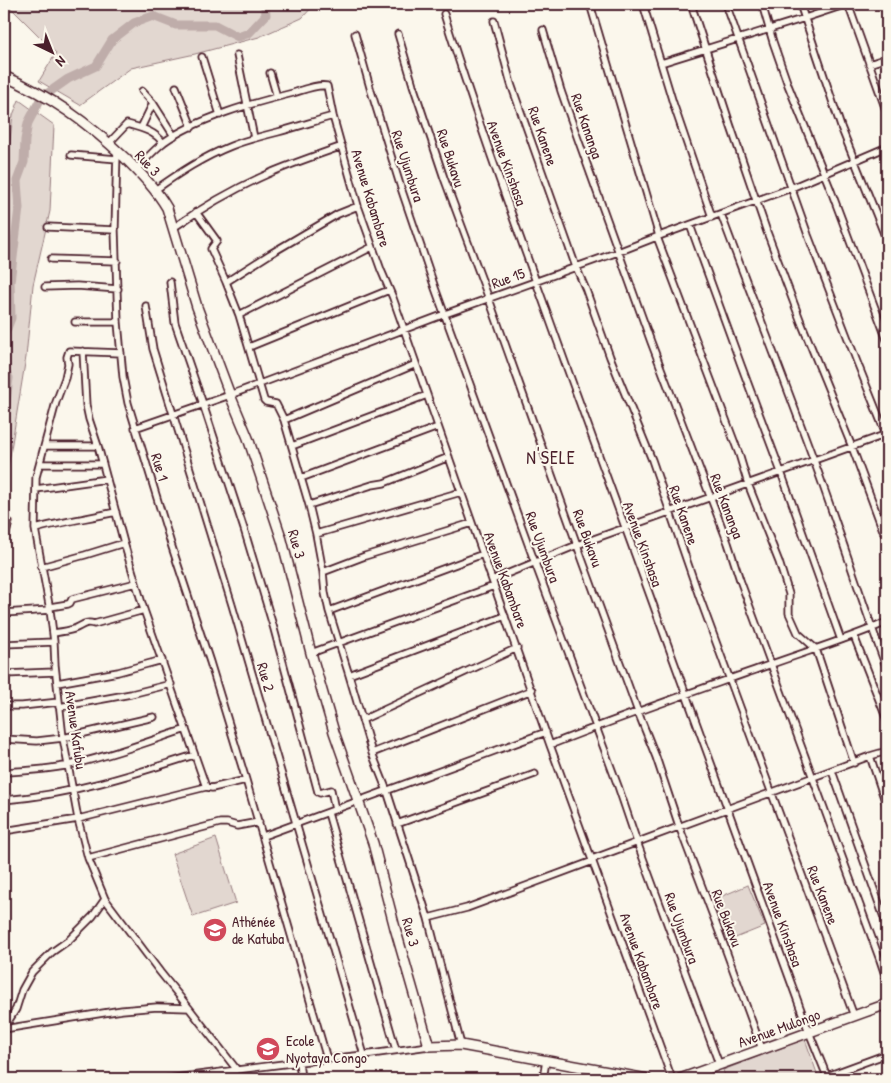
<svg xmlns="http://www.w3.org/2000/svg" width="891" height="1083" viewBox="0 0 891 1083" font-family="'Patrick Hand',sans-serif">
  <style>
    .green { fill: #e2d7d0; stroke: #967b7e }
    .lines { fill: none; stroke-linecap: round; stroke-linejoin: round }
    .stream { stroke: #907477; stroke-width: 1 }
    .river { stroke: #bfadaa; stroke-width: 9 }
    .street-casing { stroke: #4a1f2b; stroke-width: 9 }
    .secondary-casing { stroke: #4a1f2b; stroke-width: 12 }
    .street { stroke: #fbf7ec; stroke-width: 5.5 }
    .secondary { stroke: #fbf7ec; stroke-width: 9 }
    .labels { text-anchor: middle; dominant-baseline: central; stroke-width: 4; stroke-linejoin: round; paint-order: stroke }
    .street-label { font-size: 15px; fill: #4a1f2b; stroke: #fbf7ec }
    .poi-label { font-size: 15px; fill: #4a1f2b; stroke: #fbf7ec; text-anchor: start }
    .quarter-label { font-size: 18px; letter-spacing: 1px; fill: #4a1f2b; stroke: #fbf7ec }
  </style>
  <rect width="100%" height="100%" fill="#fbf7ec"/>
  <filter id="ink" filterUnits="userSpaceOnUse"><feTurbulence type="fractalNoise" baseFrequency=".02" numOctaves="2"/><feDisplacementMap in="SourceGraphic" scale="10" xChannelSelector="R" yChannelSelector="G"/><feConvolveMatrix kernelMatrix="1 2 1 2 8 2 1 2 1" color-interpolation-filters="sRGB"/></filter>
  <g filter="url(#ink)">
    <!-- green -->
    <path class="green" d="M7,4H315L302,18L259,37L195,54L131,68L80,105L39,81L56,53Z
      M19,100L54,125L50,211L33,285L26,357L4,492V186L13,115Z
      M216,838L236,903L193,917L172,854Z
      M748,885L765,926L728,941L713,900Z
      M805,1039L819,1079H726L723,1070Z"/>
    <g class="lines">
      <!-- stream -->
      <path class="stream" d="M886,1015L887,1023"/>
      <!-- river -->
      <path class="river" d="M4,336L11,318L10,282L19,208L17,181L24,162L25,140L28,123L41,98L68,79L96,66L112,40L134,23L153,16L176,25H215L238,37L249,33L266,15L265,6L262,4
        M4,369L9,378L4,418"/>
      <!-- street casing -->
      <g class="street-casing">
        <path id="street" d="M590,4L659,236
          M643,4L673,103L712,217
          M691,4L730,124L767,232L801,322L852,447L887,541
          M726,4L808,235L857,362L887,437
          M762,4L773,42L788,85L830,188L887,340
          M800,4L841,127L887,241
          M848,4L887,113
          M444,14C481,133 525,250 567,368C647,590 728,811 809,1032L828,1079
          M494,21L511,84L576,267L586,290L610,357L652,460L699,596L854,1016
          M543,30L561,91L579,142L651,342L728,543L740,580L880,960L885,975L887,991
          M355,34L371,91L401,188L435,288L535,563L618,786L637,842L719,1064
          M398,34L413,85L444,178L489,299L577,545L638,712L656,757L679,826L721,937L762,1049
          M237,55L254,138
          M202,57L220,115
          M661,63L805,18L847,4
          M869,64L887,58
          M270,73L277,97
          M176,87L192,127
          M142,91L153,103L174,136
          M141,128L153,103
          M109,143L127,124C141,128 155,131 163,143
          M117,150L115,230L118,322L123,377L128,403L171,544L210,662L246,780L327,1059
          M71,155L117,159
          M136,169C145,160 154,150 164,142C198,118 253,103 293,93C303,90 317,84 327,86L333,116L358,206L381,270L393,298L550,745L672,1079
          M155,190C179,173 203,157 231,146C246,140 262,136 278,132C297,127 315,121 333,116
          M196,212L217,241L211,249L226,282L239,315L264,400L266,402L276,404L284,420L309,505L316,534L323,572L325,593L329,611L349,675L372,753L387,791L428,918L461,1045
          M721,214C751,295 783,376 813,458C839,528 861,600 887,669
          M690,225L741,365L781,472L841,640
          M48,227L115,230
          M173,228C203,207 236,188 270,173C293,163 318,155 342,146
          M657,237L739,454L748,484L779,562L789,594V613L798,633L816,649L854,763
          M51,259L117,261
          M170,282L175,323L203,404L244,529L274,629L318,792L320,793L331,790L335,810
          M226,282L270,254L338,214L358,206
          M45,287L77,286L118,289
          M146,306L153,349L232,605L364,1055
          M239,315L372,247
          M75,322H118
          M249,347L389,290
          M83,351L86,405L89,419L98,446L124,543L144,610L206,787
          M121,353L69,351L67,357L68,364L65,378L56,402L36,477L35,529L50,610L54,642L55,665L63,738L78,819L88,858L105,899L160,972L189,1008L237,1070
          M284,420L416,364
          M135,428L230,395L445,314L618,252L659,236L791,188L887,147
          M45,446H98
          M292,446L427,395
          M40,464H103
          M301,478L438,427
          M36,489L107,479
          M309,505L372,485L384,483L449,457
          M35,529C61,522 89,518 116,512
          M316,534L461,492
          M4,542L9,522
          M41,567L85,555L124,543
          M323,572L365,556L472,523
          M492,580L577,545L887,434
          M50,607L68,604L70,603L72,599L136,583
          M329,611L483,554
          M4,613L50,610
          M53,633C60,632 68,631 74,629C82,626 85,621 94,624L144,610
          M854,636L887,720
          M4,644L54,642
          M311,653L494,586
          M4,674L55,672
          M349,675L505,616
          M57,683L118,672L162,660
          M4,706H22L59,702
          M59,707L131,694L171,684
          M362,720L517,648
          M4,739L37,741L63,738L154,717
          M550,745C622,716 696,691 769,665C808,651 848,639 887,622
          M372,753L532,690
          M870,756L887,807
          M832,771L887,926
          M4,772C25,771 47,770 69,765C108,757 147,742 186,729
          M4,800C69,795 132,775 194,755
          M328,813L396,1050
          M397,824L535,774
          M4,831L78,819L206,787L212,788L246,780
          M263,836L546,732
          M88,858L220,823H227L237,826L259,822
          M592,859L870,756L887,751
          M428,918L467,908L593,861
          M4,1028L16,1009L22,990L32,972L52,952L69,940L93,916L105,899
          M4,1029L122,1010L157,1007L189,1008
          M299,1062L301,1079
          M827,1076L887,1054
          M167,1079L299,1062L364,1055L429,1046
          M543,1079L546,1061"/>
      </g>
      <!-- secondary casing -->
      <g class="secondary-casing">
        <path id="secondary" d="M4,76C52,97 87,122 125,158C140,173 156,189 167,208L197,307L230,395L248,438L282,540L311,653L334,732L373,843L395,928L429,1046L461,1045L647,1079
          M680,1079L887,1004"/>
      </g>
      <!-- street -->
      <use href="#street" class="street"/>
      <!-- secondary -->
      <use href="#secondary" class="secondary"/>
    </g>
  </g>
  <!-- icons -->
  <defs>
    <g id="school-disc" transform="scale(1.25)"><circle r="9.5" fill="#d1495b" stroke="#fbf7ec"/><path d="M0-5L7-2L0 1L-7-2ZM-4 1L0 2.5L4 1V4Q0 6-4 4Z" fill="#fff"/></g>
  </defs>
  <g fill-rule="evenodd">
    <use href="#school-disc" x="215" y="930"/>
    <use href="#school-disc" x="268" y="1049"/>
  </g>
  <g class="labels">
    <!-- street labels -->
    <g class="street-label">
      <text transform="translate(587 126) rotate(71)">Rue Kananga</text>
      <text transform="translate(543 136) rotate(71)">Rue Kanene</text>
      <text transform="translate(451 158) rotate(72)">Rue Bukavu</text>
      <text transform="translate(148 163) rotate(47)">Rue 3</text>
      <text transform="translate(507 163) rotate(70)">Avenue Kinshasa</text>
      <text transform="translate(408 166) rotate(72)">Rue Ujumbura</text>
      <text transform="translate(371 198) rotate(73)">Avenue Kabambare</text>
      <text transform="translate(508 278) rotate(-20)">Rue 15</text>
      <text transform="translate(160 467) rotate(73)">Rue 1</text>
      <text transform="translate(727 506) rotate(69)">Rue Kananga</text>
      <text transform="translate(684 515) rotate(71)">Rue Kanene</text>
      <text transform="translate(588 538) rotate(70)">Rue Bukavu</text>
      <text transform="translate(297 544) rotate(74)">Rue 3</text>
      <text transform="translate(643 544) rotate(70)">Avenue Kinshasa</text>
      <text transform="translate(543 547) rotate(70)">Rue Ujumbura</text>
      <text transform="translate(506 580) rotate(70)">Avenue Kabambare</text>
      <text transform="translate(266 677) rotate(74)">Rue 2</text>
      <text transform="translate(76 730) rotate(82)">Avenue Kafubu</text>
      <text transform="translate(823 895) rotate(69)">Rue Kanene</text>
      <text transform="translate(727 918) rotate(69)">Rue Bukavu</text>
      <text transform="translate(783 924) rotate(70)">Avenue Kinshasa</text>
      <text transform="translate(682 928) rotate(70)">Rue Ujumbura</text>
      <text transform="translate(411 932) rotate(74)">Rue 3</text>
      <text transform="translate(642 961) rotate(70)">Avenue Kabambare</text>
      <text transform="translate(779 1028) rotate(-20)">Avenue Mulongo</text>
    </g>
    <!-- poi labels -->
    <g class="poi-label">
      <text x="232" y="921">Athénée<tspan x="232" dy="17">de Katuba</tspan></text>
      <text x="286" y="1040">Ecole<tspan x="286" dy="17">Nyotaya Congo</tspan></text>
    </g>
    <!-- quarter labels -->
    <g class="quarter-label">
      <text x="551" y="457">N'SELE</text>
    </g>
  </g>
  <!-- margin -->
  <rect width="891" height="1083" fill="none" stroke="#fbf7ec" stroke-width="20"/>
  <rect x="10" y="10" width="871" height="1063" fill="none" stroke="#4a1f2b" stroke-width="2" filter="url(#ink)"/>
  <!-- north arrow -->
  <g transform="translate(52 52) rotate(137)" stroke="#fbf7ec" stroke-width="4" paint-order="stroke">
  <path d="M0-4L9 19L0 12L-9 19Z" fill="#4a1f2b"/>
  <text y="-8" font-size="14" font-weight="bold" text-anchor="middle" fill="#4a1f2b">N</text>
  </g>
</svg>
